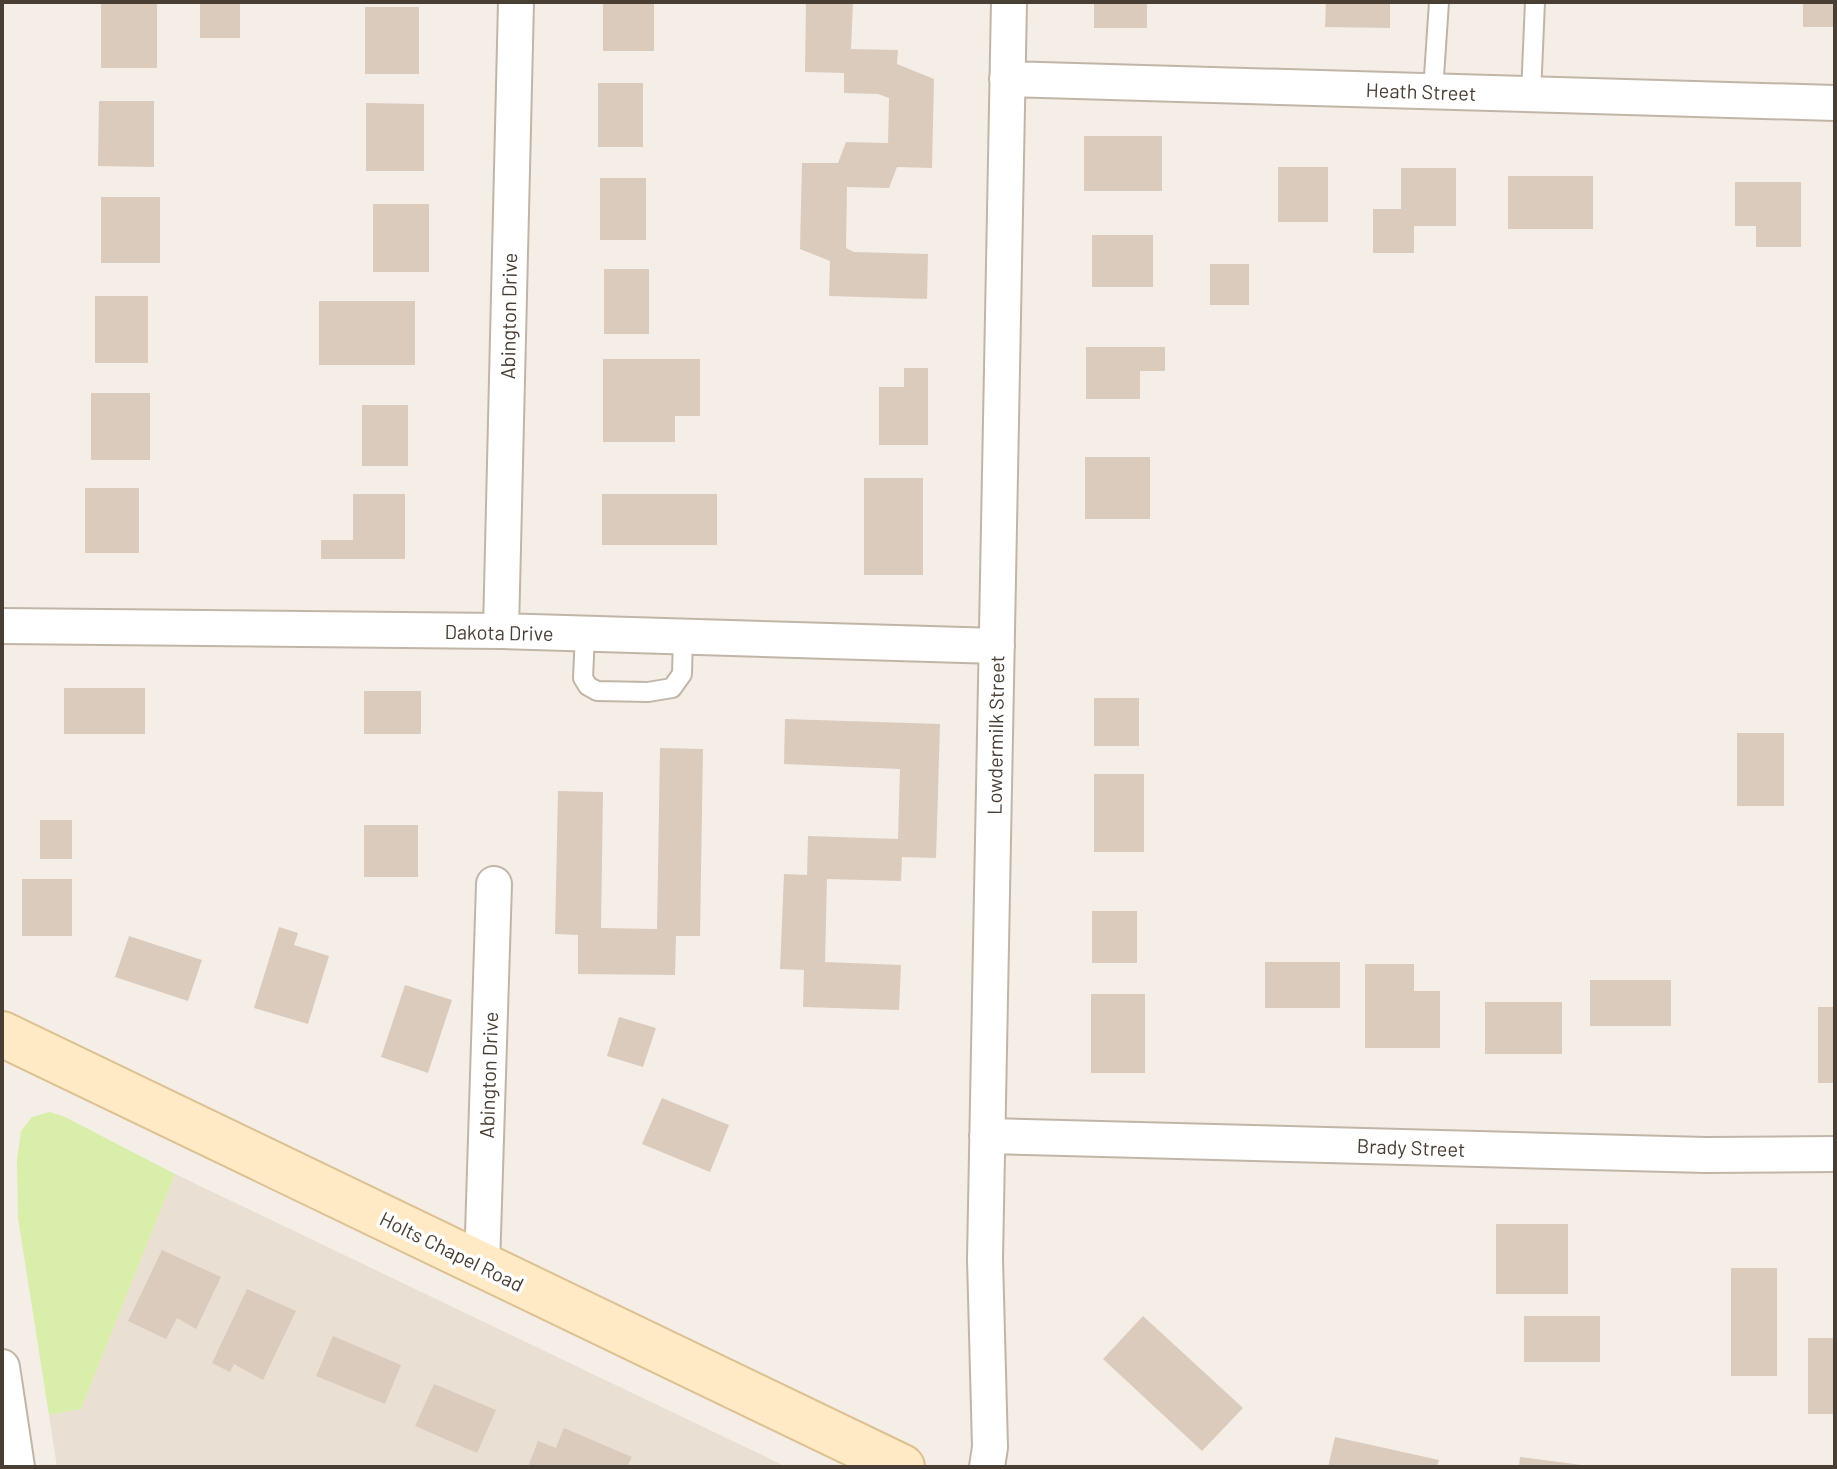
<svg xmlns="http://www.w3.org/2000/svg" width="1837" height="1469" viewBox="0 0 1837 1469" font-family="Barlow,sans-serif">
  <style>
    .residential { fill: #e9dfd3 }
    .grass { fill: #d8eeaa }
    .building { fill: #dbcbbd }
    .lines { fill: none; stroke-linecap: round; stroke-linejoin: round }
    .lane-casing { stroke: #c1b5a7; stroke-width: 22 }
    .street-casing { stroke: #c1b5a7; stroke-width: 38 }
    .secondary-casing { stroke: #ddc092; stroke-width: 48 }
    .lane { stroke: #fff; stroke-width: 18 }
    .street { stroke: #fff; stroke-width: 34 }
    .secondary { stroke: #ffeac5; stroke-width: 44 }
    .labels { text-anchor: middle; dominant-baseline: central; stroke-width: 7; stroke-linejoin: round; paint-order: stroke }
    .street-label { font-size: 20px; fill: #483e34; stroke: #fff }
  </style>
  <rect width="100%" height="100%" fill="#f5eee6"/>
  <!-- residential -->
  <path class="residential" d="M175,1174L787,1467H57L49,1415L81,1409Z"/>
  <!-- grass -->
  <path class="grass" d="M50,1112L65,1117L175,1174L81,1409L49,1415L18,1218L17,1159L21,1131L32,1117Z"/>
  <!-- building -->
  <path class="building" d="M200,2H240V38H200Z
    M603,2H654V51H603Z
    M806,2H853L851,49L898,50L897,64L934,79L932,168L897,167L889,188L847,187L846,248L854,252L928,254L927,299L829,296L830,261L800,249L802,163H838L846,142L888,143L889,98L878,94L844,93V73L805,72Z
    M1094,2H1147V28H1094Z
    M1326,2H1390V28L1325,27Z
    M1803,2H1835V27H1803Z
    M101,3H157V68H101Z
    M365,7H419V74H365Z
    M598,83H643V147H598Z
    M99,101H154V167L98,166Z
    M366,103L424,104V171H366Z
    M1084,136H1162V191H1084Z
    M1278,167H1328V222H1278Z
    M1401,168H1456V226H1414V253H1373V209H1401Z
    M1508,176H1593V229H1508Z
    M600,178H646V240H600Z
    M1735,182H1801V247H1756V226H1735Z
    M101,197H160V263H101Z
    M373,204H429V272H373Z
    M1092,235H1153V287H1092Z
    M1210,264H1249V305H1210Z
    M604,269H649V334H604Z
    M95,296H148V363H95Z
    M319,301H415V365H319Z
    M1086,347H1165V371H1140V399H1086Z
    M603,359H700V416H675V442H603Z
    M904,368H928V445H879V387H904Z
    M91,393H150V460H91Z
    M362,405H408V466H362Z
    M1085,457H1150V519H1085Z
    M864,478H923V575H864Z
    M85,488H139V553H85Z
    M353,494H405V559H321V540H353Z
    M602,494H717V545H602Z
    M64,688H145V734H64Z
    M364,691H421V734H364Z
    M1094,698H1139V746H1094Z
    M785,719L940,724L936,858L902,857L901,881L827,879L825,962L901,965L899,1010L803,1007L804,970L780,969L784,874L807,875L808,836L898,839L900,769L784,764Z
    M1737,733H1784V806H1737Z
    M660,748L703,749L700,936H676L675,975L578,974V935L555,934L558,791L603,792L601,928L657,929Z
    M1094,774H1144V852H1094Z
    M40,820H72V859H40Z
    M364,825H418V877H364Z
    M22,879H72V936H22Z
    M1092,911H1137V963H1092Z
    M279,927L298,933L294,945L329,956L308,1024L254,1008Z
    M129,936L202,960L188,1001L115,977Z
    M1265,962H1340V1008H1265Z
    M1365,964H1414V991H1440V1048H1365Z
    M1590,980H1671V1026H1590Z
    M405,985L452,1000L428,1073L381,1057Z
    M1091,994H1145V1073H1091Z
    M1485,1002H1562V1054H1485Z
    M1818,1007H1835V1083H1818Z
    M619,1017L656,1028L643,1067L607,1056Z
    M662,1098L729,1125L710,1172L642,1144Z
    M1496,1224H1568V1294H1496Z
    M162,1250L221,1277L196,1329L177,1318L166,1339L128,1321Z
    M1731,1268H1777V1376H1731Z
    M247,1289L296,1311L263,1380L234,1364L230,1372L212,1363Z
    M1143,1316L1243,1408L1202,1451L1103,1359Z
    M1524,1316H1600V1362H1524Z
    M333,1336L401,1365L385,1404L316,1376Z
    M1808,1338H1835V1414H1808Z
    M434,1384L496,1410L477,1453L415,1426Z
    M564,1428L632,1457L627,1467H528L538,1441L556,1448Z
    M1335,1437L1439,1460L1437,1467H1328Z
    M1520,1457L1582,1465V1467H1519Z"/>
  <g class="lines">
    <!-- lane casing -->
    <g class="lane-casing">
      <path id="lane" d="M1433,91L1439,2
        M1531,94L1535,2
        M585,634L583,678L588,686L597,691L648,692L672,688L682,674L683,636"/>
    </g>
    <!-- street casing -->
    <g class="street-casing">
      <path id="street" d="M1007,79L1835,103
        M2,626L501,631L997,646
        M501,631L516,2
        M987,1136L1706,1155L1835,1154
        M482,1266L494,884
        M2,1367L17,1467
        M987,1467L990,1447L985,1259L1009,2"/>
    </g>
    <!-- secondary casing -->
    <g class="secondary-casing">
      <path id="secondary" d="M2,1034L902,1467"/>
    </g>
    <!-- lane -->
    <use href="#lane" class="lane"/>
    <!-- street -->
    <use href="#street" class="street"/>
    <!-- secondary -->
    <use href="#secondary" class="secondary"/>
  </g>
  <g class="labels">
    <!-- street labels -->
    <g class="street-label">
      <text transform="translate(1421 91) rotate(2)">Heath Street</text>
      <text transform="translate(508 316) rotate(-89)">Abington Drive</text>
      <text transform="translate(499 632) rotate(1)">Dakota Drive</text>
      <text transform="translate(995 735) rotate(-89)">Lowdermilk Street</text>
      <text transform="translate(488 1075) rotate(-88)">Abington Drive</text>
      <text transform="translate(1411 1147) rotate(2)">Brady Street</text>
      <text transform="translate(452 1251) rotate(26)">Holts Chapel Road</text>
    </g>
  </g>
  <!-- border -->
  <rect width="1837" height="1469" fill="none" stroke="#483e34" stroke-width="8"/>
</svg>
